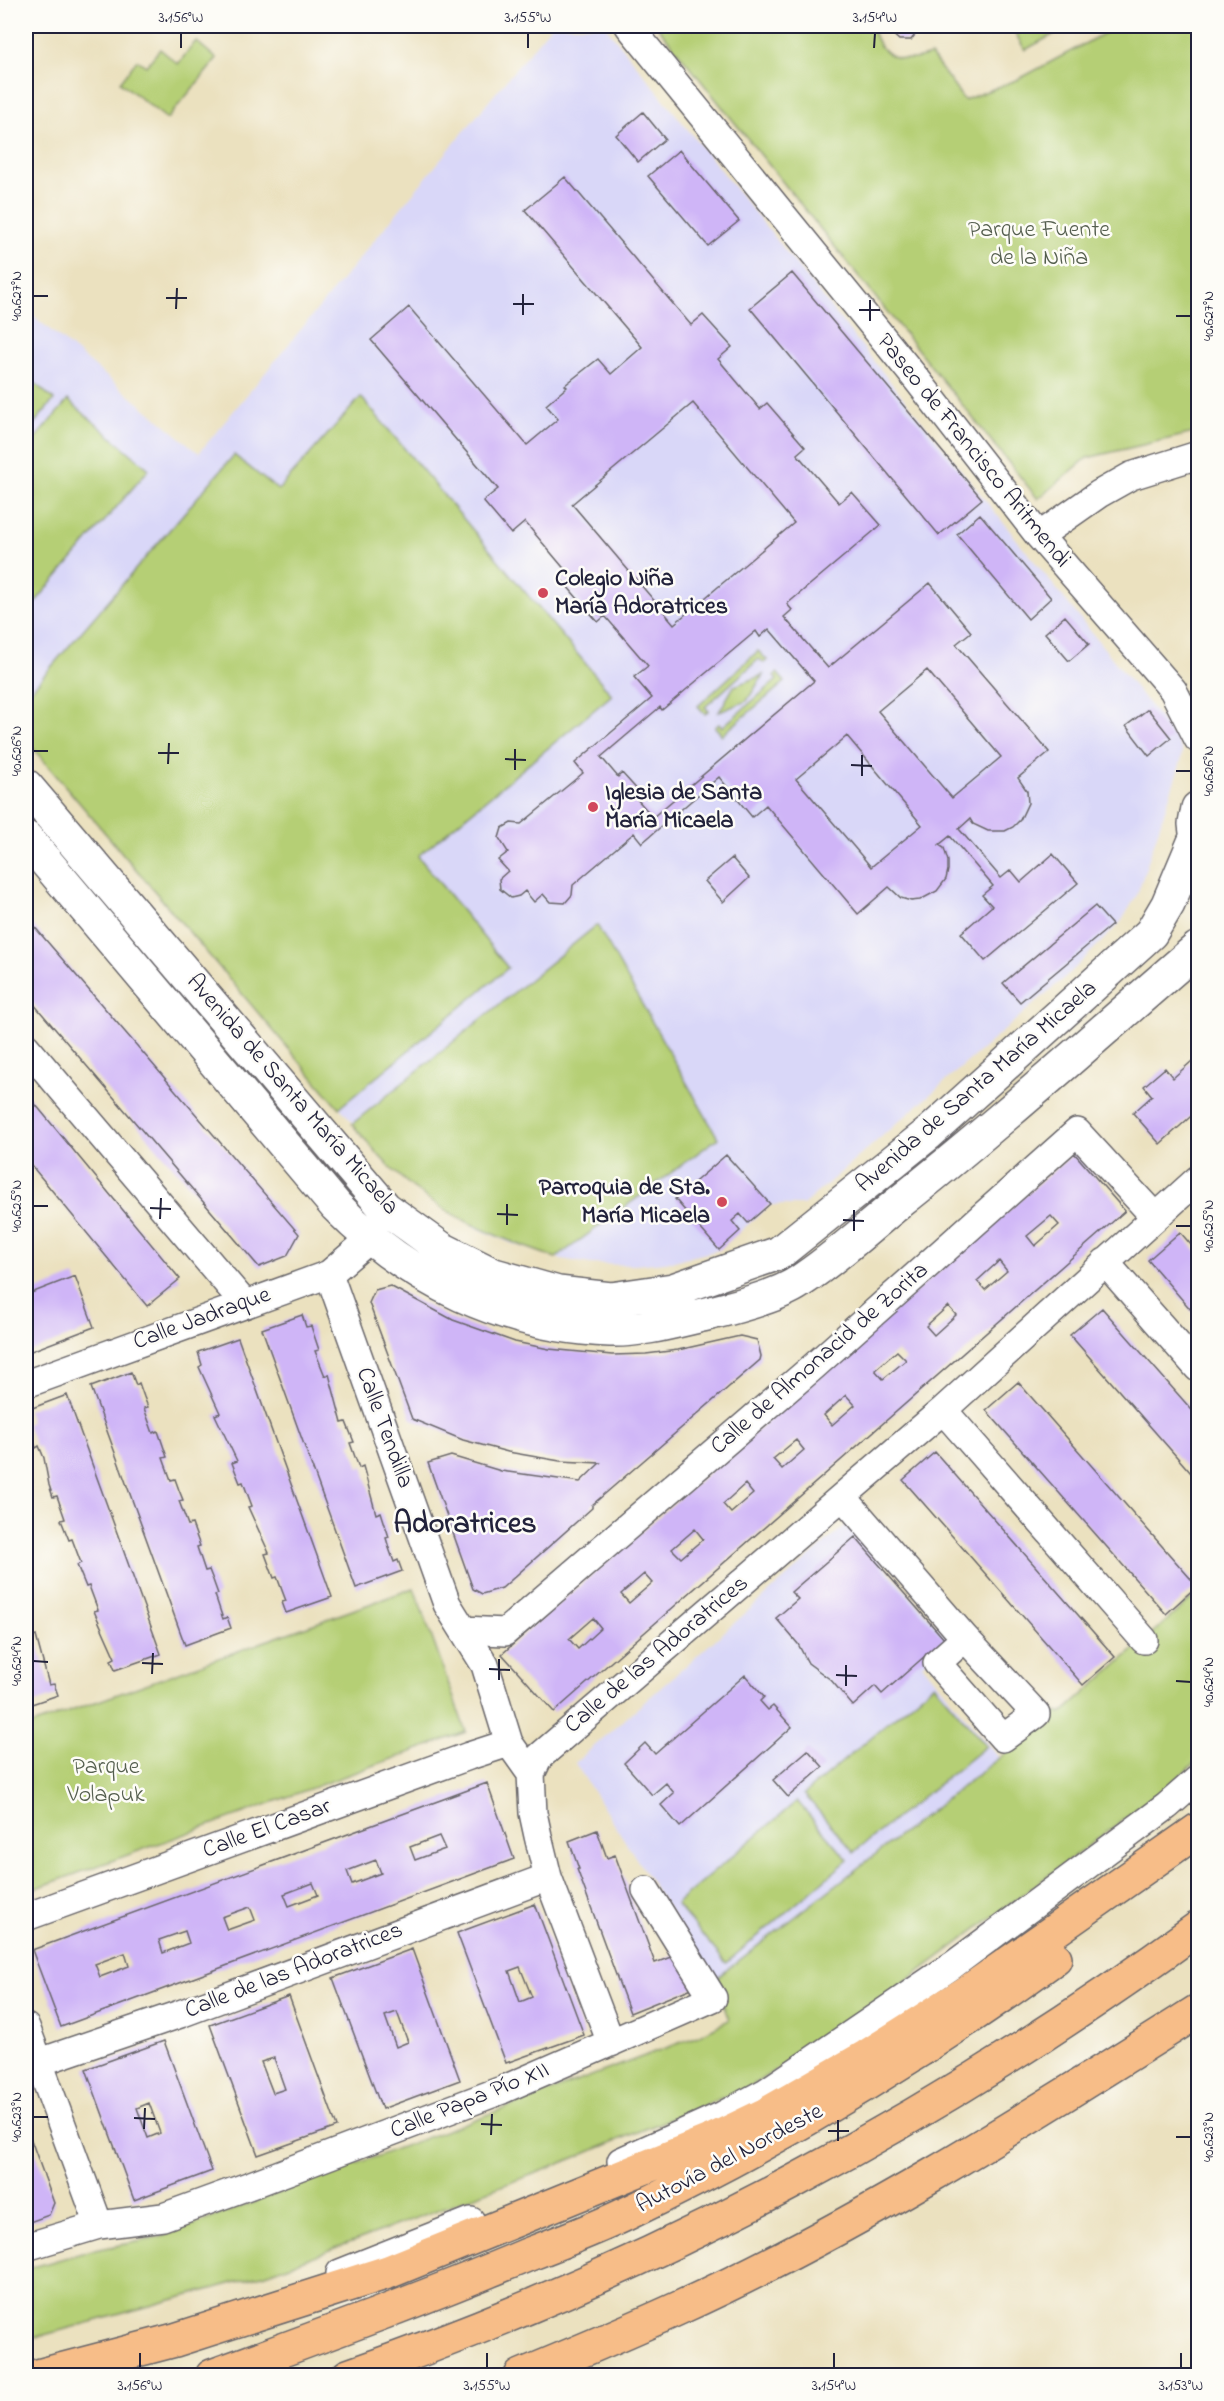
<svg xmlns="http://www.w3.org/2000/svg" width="1224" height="2401" viewBox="0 0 1224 2401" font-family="'Indie Flower',sans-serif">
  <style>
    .built { fill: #d9d7f8 }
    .green { fill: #b5cf75; stroke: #6c7858; stroke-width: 1.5 }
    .building { fill: #cfb5f7; fill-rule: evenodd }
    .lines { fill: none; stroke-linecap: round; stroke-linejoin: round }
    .minor-casing { stroke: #686569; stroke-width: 30 }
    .tertiary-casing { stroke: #686569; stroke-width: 36 }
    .motorway-casing { stroke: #686569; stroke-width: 36 }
    .minor { stroke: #fff; stroke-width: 27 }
    .tertiary { stroke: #fff; stroke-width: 33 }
    .motorway { stroke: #f7bd88; stroke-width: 33 }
    .ticks { fill: none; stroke: #22223b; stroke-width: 2 }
    .poi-dot { fill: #d1495b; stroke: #fdfcf7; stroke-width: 2 }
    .labels { text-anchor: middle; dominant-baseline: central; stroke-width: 5; stroke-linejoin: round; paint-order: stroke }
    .park-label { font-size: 24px; fill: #555f4f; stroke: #fdfcf7 }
    .street-label { font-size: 24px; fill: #22223b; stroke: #fdfcf7 }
    .poi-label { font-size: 24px; font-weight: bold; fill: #22223b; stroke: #fdfcf7; text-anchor: start }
    .district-label { font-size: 30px; font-weight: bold; fill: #22223b; stroke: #fdfcf7 }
    .neatline { fill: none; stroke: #22223b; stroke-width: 2 }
    .ticks-label { font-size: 15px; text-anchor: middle; fill: #22223b }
  </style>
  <rect width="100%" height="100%" fill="#fdfcf7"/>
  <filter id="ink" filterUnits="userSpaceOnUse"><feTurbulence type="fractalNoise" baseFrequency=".0167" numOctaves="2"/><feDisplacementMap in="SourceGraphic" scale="12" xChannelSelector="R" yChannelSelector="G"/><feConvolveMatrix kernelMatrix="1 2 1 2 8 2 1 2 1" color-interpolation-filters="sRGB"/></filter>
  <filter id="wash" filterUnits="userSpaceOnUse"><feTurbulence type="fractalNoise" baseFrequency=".008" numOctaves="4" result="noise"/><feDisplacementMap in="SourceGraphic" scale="24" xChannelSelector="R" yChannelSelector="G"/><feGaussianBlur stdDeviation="1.35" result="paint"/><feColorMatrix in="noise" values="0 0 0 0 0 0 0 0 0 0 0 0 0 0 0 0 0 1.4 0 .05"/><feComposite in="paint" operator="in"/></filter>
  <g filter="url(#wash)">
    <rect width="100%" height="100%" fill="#ebe1bf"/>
    <!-- built -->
    <path class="built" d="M551,26H605L1172,733L1182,750L1181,761L1137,895L1121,922L1072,971L803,1205H770L719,1250L674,1261L635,1265L591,1264L556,1258L510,1243L476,1228L427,1198L395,1172L26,740V310L199,453Z
      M847,1524L949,1640L922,1664L1000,1759L714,1980L575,1763Z"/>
    <!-- green -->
    <path class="green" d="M657,26H872C879,58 901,65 931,55L964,100L1019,79L1118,26H1198V432L1087,458L1038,499Z
      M1011,26H1069L1025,50Z
      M196,41L217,59L167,119L120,82L137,60L146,66L160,49L178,64Z
      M26,375L54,400L26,433Z
      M361,397L612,695L418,856L508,968L339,1108L26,740V696L234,455L278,490Z
      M68,400L149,469L27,612L26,449Z
      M758,651L767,660L764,663L759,659L705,707L709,711L705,714L698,706Z
      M777,673L785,682L722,735L715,727L719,724L722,727L777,680L774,676Z
      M763,675L747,701L719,712L734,686Z
      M597,925L718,1138L556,1258C497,1238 441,1215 395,1172C379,1157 366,1140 352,1124Z
      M414,1588L466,1732L26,1892V1727Z
      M1198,1593V1760L1163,1790L852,2022L751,2086L547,2169L266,2274L26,2340V2269L89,2251L158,2238L698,2036L729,2020L714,1980L1058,1712L1061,1714Z
      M934,1684L986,1746L854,1852L804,1794Z
      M797,1801L848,1860L726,1963L676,1904Z"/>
    <g id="blocks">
      <!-- building -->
      <path class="building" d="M890,26H918V31L911,40H899L890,32Z
        M643,112L665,139L638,162L616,135Z
        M679,150L739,221L708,246L648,176Z
        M565,177L691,325L703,315L732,347L718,359L760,409L767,403L805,447L797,454L839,503L852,492L881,525L787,604L792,610L784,617L828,668L930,583L971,632L956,644L1049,752L1018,778L1027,791L1028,803L1020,820L1013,827L1005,831H988L973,824L970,819L959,829L1001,878L1011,870L1021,882L1053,854L1078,883L985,961L961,933L992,906L982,895L993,886L950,836L939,845L944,848L948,861V870L946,879L937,891L920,900L911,901L901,898L889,887L858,914L766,805L752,817L719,777L642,843L634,833L628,838L573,885L572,895L565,903L550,902L543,894L534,902L525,891L519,896L511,898L500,889L499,879L508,871L498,860L508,852L499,838L502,828L511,823L521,824L577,778L583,773L575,763L652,698L634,677L648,666L605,616L598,622L560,578L567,572L525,522L511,534L483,501L498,489L371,340L409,307L527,445L558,419L546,405L567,387L565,385L598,359L611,374L642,347L525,210ZM693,403L794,523L674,624L572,504ZM769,629L814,681L653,817L635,797L640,793L622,773L618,777L601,757L660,707L662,710L756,631L760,637ZM927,670L1001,757L952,798L878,711ZM847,736L922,825L871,867L796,779Z
        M792,273L982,499L939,535L750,308Z
        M980,514L1051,598L1028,619L957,534Z
        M1065,616L1089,644L1069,661L1045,633Z
        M1148,709L1171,738L1149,756L1126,726Z
        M732,858L749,878L723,902L705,881Z
        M1095,906L1112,925L1020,1002L1003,983Z
        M26,917L299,1234L287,1256L259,1267L26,995Z
        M1192,1061L1198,1068V1110L1160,1144L1133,1113L1152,1096L1144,1086L1165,1068L1173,1078Z
        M26,1093L180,1279L147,1306L26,1159Z
        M1074,1153L1125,1211L554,1712L502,1654ZM1051,1216L1059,1225L1035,1246L1027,1236ZM999,1261L1007,1271L985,1290L977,1281ZM948,1306L956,1315L934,1335L926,1326ZM897,1351L906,1360L883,1379L875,1370ZM846,1395L855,1405L832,1425L824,1415ZM796,1440L804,1450L782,1469L773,1459ZM745,1484L753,1494L731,1513L723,1504ZM695,1529L703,1539L681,1558L672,1549ZM644,1574L652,1583L629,1603L621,1594ZM593,1618L601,1628L578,1649L569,1639Z
        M726,1155L770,1204L748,1223L740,1214L732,1221L740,1231L719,1250L675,1199Z
        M1180,1232L1198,1253V1318L1148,1260Z
        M75,1276L94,1327L26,1353V1295Z
        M390,1286L453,1320L515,1342L549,1349L612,1355L646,1354L678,1350L740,1336L757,1340L761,1356L760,1360L592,1505V1508L502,1588L482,1594L473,1589L428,1463L451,1456L501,1471L580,1482L600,1463L560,1461L508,1452L463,1440L412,1419L369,1303L375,1290Z
        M1102,1308L1198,1417V1481L1070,1335Z
        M302,1315L306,1327L311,1326L319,1350L315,1351L325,1376L329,1374L342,1423L346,1422L354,1442L350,1443L359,1468L363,1466L376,1514L381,1512L389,1537L386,1538L389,1548L394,1562L398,1560L402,1571L356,1588L262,1329Z
        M238,1338L332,1597L286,1613L282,1602L286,1601L277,1577L274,1578L265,1554L269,1553L248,1507L252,1506L243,1482L240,1483L232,1463L237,1461L215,1415L220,1413L199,1367L202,1365L198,1352Z
        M131,1372L136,1385L139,1383L144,1397L148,1407L144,1408L153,1433L158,1431L167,1457L163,1458L171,1480L175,1479L179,1490L183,1500L179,1501L188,1525L192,1524L200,1546L197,1547L205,1571L209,1570L213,1580L218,1594L215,1595L223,1619L227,1617L231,1628L185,1645L91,1387Z
        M1018,1382L1197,1586L1166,1614L986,1410Z
        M67,1395L161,1654L115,1670L111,1660L115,1658L94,1611L98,1610L89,1586L86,1587L77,1565L81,1563L72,1539L69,1540L61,1520L65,1519L57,1496L53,1497L49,1485L44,1458L39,1446L36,1448L27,1424L31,1422L27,1410Z
        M935,1452L1115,1657L1083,1685L903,1480Z
        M855,1537L944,1639L882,1694L875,1686L853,1706L831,1680L808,1663L798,1644L776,1618L798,1599L791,1592Z
        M26,1621L32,1637L36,1636L49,1685L54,1684L58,1695L26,1706Z
        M745,1675L764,1697L760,1701L768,1710L773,1706L792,1727L680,1827L661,1805L674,1793L666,1783L652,1795L624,1763L645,1743L655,1754Z
        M808,1750L823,1767L788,1797L773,1780Z
        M487,1783L514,1859L61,2027L32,1950ZM439,1836L445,1849L415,1860L410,1847ZM376,1860L381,1873L352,1884L347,1871ZM313,1883L318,1895L289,1906L284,1894ZM250,1907L255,1920L227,1930L222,1917ZM185,1931L189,1943L163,1953L159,1940ZM125,1953L129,1966L100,1977L95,1964Z
        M597,1830L607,1858L615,1855L655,1963L684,1952L697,1986L630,2013L577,1869H579L569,1841Z
        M535,1904L584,2035L506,2063L457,1933ZM520,1967L532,1997L520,2002L509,1971Z
        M412,1949L460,2080L382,2109L333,1978ZM397,2012L408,2042L396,2047L385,2016Z
        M289,1996L337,2127L258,2155L210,2025ZM274,2058L285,2089L273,2093L261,2062Z
        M164,2041L212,2171L134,2200L86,2069ZM149,2103L160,2133L148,2138L137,2108Z
        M26,2126L54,2203L49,2215L27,2223Z"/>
    </g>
  </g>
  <g filter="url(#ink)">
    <use href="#blocks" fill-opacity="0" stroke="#686569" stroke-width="1.5"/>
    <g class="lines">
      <!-- minor casing -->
      <g class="minor-casing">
        <path id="minor" d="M629,26L918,381L1039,536L1173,690L1198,739
          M1039,536L1099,494L1131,476L1198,455
          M26,1047L244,1303
          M1105,1262L1198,1368
          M329,1274L447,1604L485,1665L509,1743L531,1774
          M26,1384L329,1274L370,1239
          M943,1410L1144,1640
          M843,1497L965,1638L1036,1714L1003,1738L937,1663L965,1638
          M464,1630L505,1632L813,1367L1077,1132L1155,1217
          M26,1917L469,1756L509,1743
          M26,2027L99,2225
          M611,2043L548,1877L538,1836L533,1813L531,1774L539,1757L943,1410L1198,1179
          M40,2062L180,2014L548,1877
          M621,2161L723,2115L766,2092L953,1965L1167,1806L1198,1779
          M26,2247L99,2225L163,2217L251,2185L502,2090L713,1998L646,1890
          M340,2273L471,2221"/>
      </g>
      <!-- tertiary casing -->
      <g class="tertiary-casing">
        <path id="tertiary" d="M26,786L385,1208L442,1249L494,1275L558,1293L611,1299L673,1290L779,1253L929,1133L1151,933L1168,904L1195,840
          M1198,808L1195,824L1198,849
          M26,838L336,1206C409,1281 505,1326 610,1330C642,1331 676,1321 707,1314C732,1308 779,1296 799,1282C833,1260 864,1231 896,1205C1000,1123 1098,1034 1198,948"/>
      </g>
      <!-- motorway casing -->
      <g class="motorway-casing">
        <path id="motorway" d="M38,2376L175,2340L388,2272L712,2140L766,2114L867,2056L966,1993L1198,1830
          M212,2376C318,2337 423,2299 527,2255C561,2242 595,2229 628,2213C777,2142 921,2055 1055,1958
          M348,2376C651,2271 940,2117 1198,1928
          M521,2376C574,2354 627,2332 679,2308C861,2225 1030,2117 1198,2011"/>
      </g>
      <!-- minor -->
      <use href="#minor" class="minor"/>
      <!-- tertiary -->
      <use href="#tertiary" class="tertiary"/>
      <!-- motorway -->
      <use href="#motorway" class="motorway"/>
    </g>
  </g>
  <!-- ticks -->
  <path class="ticks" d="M181,48V33M528,48V33M874,48L875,33M33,296H48M166,298H187M513,304H534M176,309L177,288M859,310H880M523,315V294M1176,316H1191M870,321V300M33,751H48M158,753H179M505,759L526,760M168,764L169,743M851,765L872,766M515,770V749M1176,771H1191M862,776V755M33,1206H48M150,1208L171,1209M497,1214L518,1215M160,1219L161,1198M843,1220L864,1221M507,1225V1204M1176,1226H1191M854,1231V1210M33,1661L48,1662M142,1663L163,1664M489,1669L510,1670M152,1674L153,1653M836,1675L857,1676M499,1680V1659M1176,1681L1191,1682M846,1686V1665M33,2117H48M134,2118L155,2119M481,2124L502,2125M144,2129L145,2108M828,2131H849M491,2135L492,2114M1176,2137H1191M838,2141V2120M140,2368V2353M487,2368V2353M834,2368V2353M1181,2368V2353"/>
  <!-- markers -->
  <g class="poi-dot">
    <circle cx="543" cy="593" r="6"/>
    <circle cx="593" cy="807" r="6"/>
    <circle cx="722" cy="1202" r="6"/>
  </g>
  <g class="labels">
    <!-- park labels -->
    <g class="park-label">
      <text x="1039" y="230">Parque Fuente<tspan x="1039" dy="28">de la Niña</tspan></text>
      <text x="106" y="1767">Parque<tspan x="106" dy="28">Volapuk</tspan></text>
    </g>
    <!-- street labels -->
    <g class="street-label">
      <text transform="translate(973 451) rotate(51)">Paseo de Francisco Aritmendi</text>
      <text transform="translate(977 1087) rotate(-41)">Avenida de Santa María Micaela</text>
      <text transform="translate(292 1095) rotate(49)">Avenida de Santa María Micaela</text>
      <text transform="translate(202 1319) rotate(-20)">Calle Jadraque</text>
      <text transform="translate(820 1359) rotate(-41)">Calle de Almonacid de Zorita</text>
      <text transform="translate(384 1428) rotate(70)">Calle Tendilla</text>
      <text transform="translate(657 1655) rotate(-40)">Calle de las Adoratrices</text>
      <text transform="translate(267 1829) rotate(-20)">Calle El Casar</text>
      <text transform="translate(294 1971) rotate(-21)">Calle de las Adoratrices</text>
      <text transform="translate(470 2101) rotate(-22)">Calle Papa Pío XII</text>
      <text transform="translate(730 2159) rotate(-28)">Autovía del Nordeste</text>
    </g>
    <!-- poi labels -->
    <g class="poi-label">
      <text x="555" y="579">Colegio Niña<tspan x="555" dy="28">María Adoratrices</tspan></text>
      <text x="605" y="793">Iglesia de Santa<tspan x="605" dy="28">María Micaela</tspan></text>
      <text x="710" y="1188" text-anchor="end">Parroquia de Sta.<tspan x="710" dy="28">María Micaela</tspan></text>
    </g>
    <!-- district labels -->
    <g class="district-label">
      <text x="465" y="1525">Adoratrices</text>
    </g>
  </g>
  <!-- margin -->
  <rect width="1224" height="2401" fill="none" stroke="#fdfcf7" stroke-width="66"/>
  <rect x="33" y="33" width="1158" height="2335" class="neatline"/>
  <g class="ticks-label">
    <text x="181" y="22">3.156°W</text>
    <text x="528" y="22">3.155°W</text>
    <text x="875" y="22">3.154°W</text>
    <text transform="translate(16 296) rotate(-90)" y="5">40.627°N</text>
    <text transform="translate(1208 316) rotate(-90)" y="5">40.627°N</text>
    <text transform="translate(16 751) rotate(-90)" y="5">40.626°N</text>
    <text transform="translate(1208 771) rotate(-90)" y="5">40.626°N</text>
    <text transform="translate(16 1206) rotate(-90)" y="5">40.625°N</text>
    <text transform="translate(1208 1226) rotate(-90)" y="5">40.625°N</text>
    <text transform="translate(16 1661) rotate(-90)" y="5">40.624°N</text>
    <text transform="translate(1208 1682) rotate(-90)" y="5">40.624°N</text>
    <text transform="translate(16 2117) rotate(-90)" y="5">40.623°N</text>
    <text transform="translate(1208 2137) rotate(-90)" y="5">40.623°N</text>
    <text x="140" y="2390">3.156°W</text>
    <text x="487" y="2390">3.155°W</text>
    <text x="834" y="2390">3.154°W</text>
    <text x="1181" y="2390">3.153°W</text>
  </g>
</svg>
